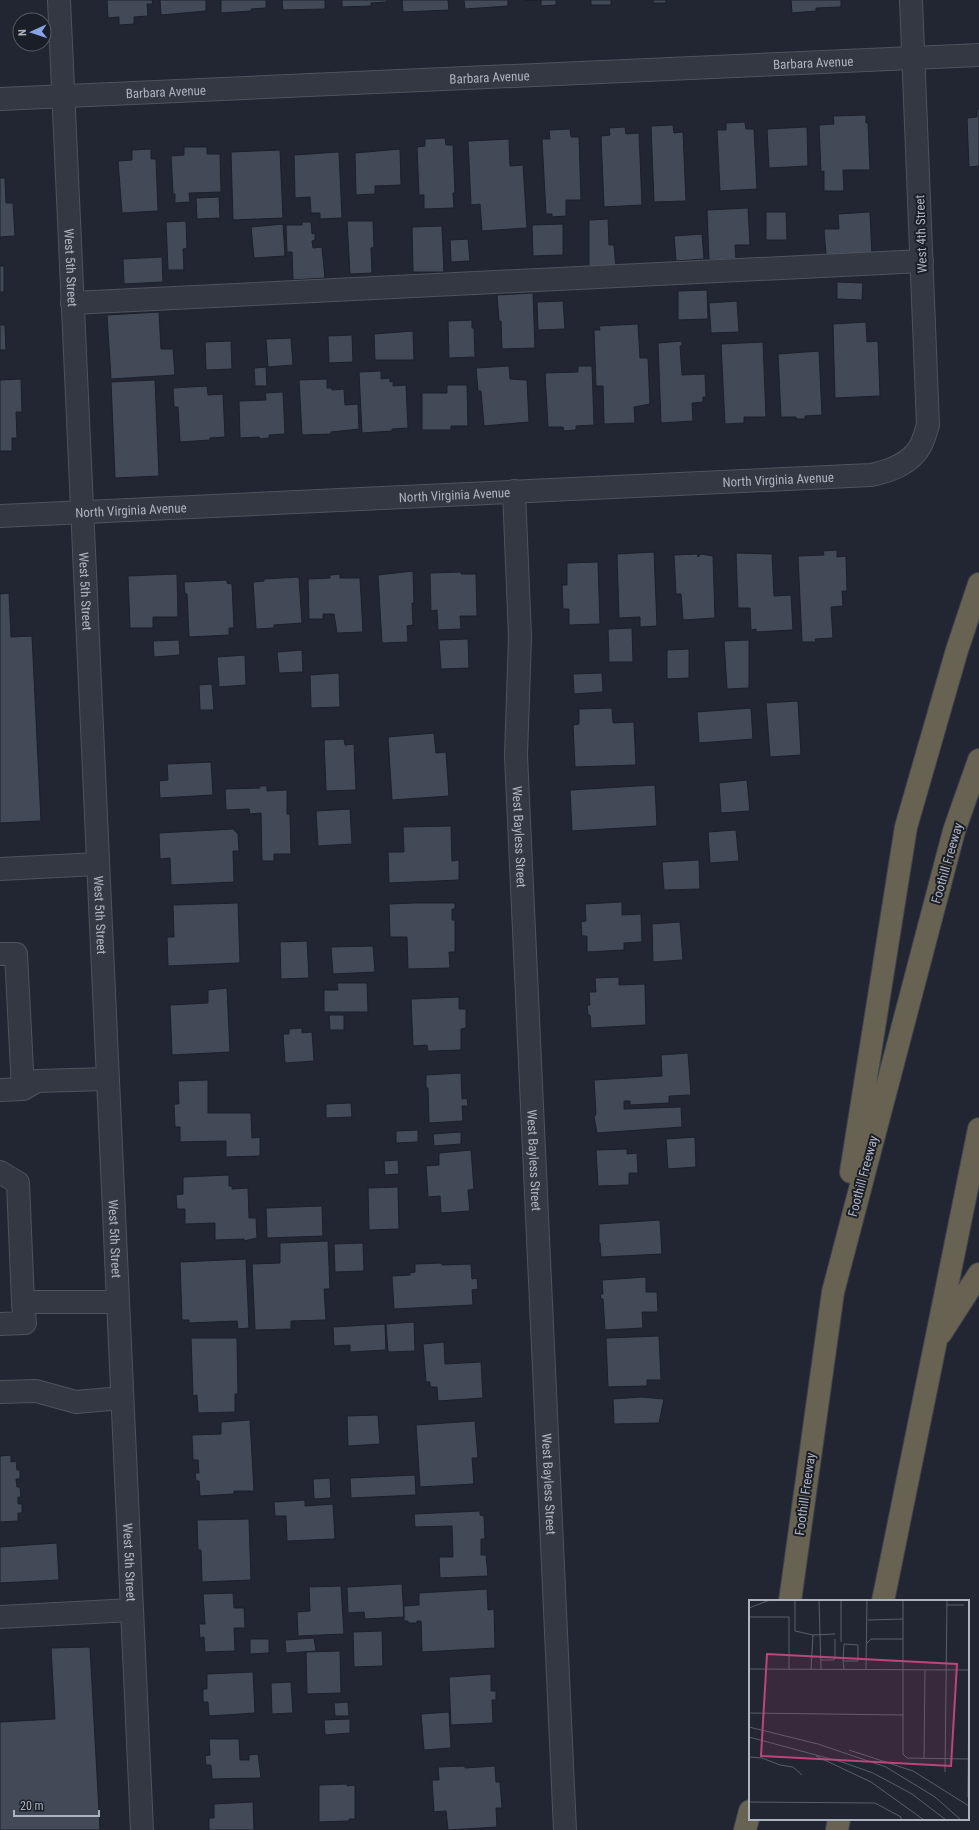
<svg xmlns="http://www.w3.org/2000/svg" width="979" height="1830" viewBox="0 0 979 1830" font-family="'Roboto Condensed',sans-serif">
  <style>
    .building { fill: #424957; stroke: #1b202a }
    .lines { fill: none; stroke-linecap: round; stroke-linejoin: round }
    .minor-casing { stroke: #4e535e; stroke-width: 24 }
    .highway-casing { stroke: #3e434e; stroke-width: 24 }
    .minor { stroke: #343843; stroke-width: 22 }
    .highway { stroke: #686252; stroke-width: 22 }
    .labels { text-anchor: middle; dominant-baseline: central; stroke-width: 4; stroke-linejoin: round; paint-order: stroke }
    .street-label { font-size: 13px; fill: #aeb3c0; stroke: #1a1e27 }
    .inset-road { fill: none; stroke: #595e6b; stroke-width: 1 }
    .view { fill: #bc4679; fill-opacity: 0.15; stroke: #bc4679; stroke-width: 2 }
    .inset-edge { fill: none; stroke: #aeb3c0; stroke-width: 2 }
  </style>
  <rect width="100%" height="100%" fill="#212632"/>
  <!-- building -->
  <path class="building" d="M107,0H152L153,4H147L148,16L134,17V24L119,25V17L108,18Z
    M160,0H206V11L161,15Z
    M221,0H266V8L251,9V11L221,13Z
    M282,0H325V9L283,10Z
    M342,0H387V2L371,3V6L342,7Z
    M402,0H448L449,10L403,12Z
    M464,0H508V6L465,9Z
    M525,0H556V5L541,6V0Z
    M591,0H611V5H591Z
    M653,0H666V3H653Z
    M791,0H841V7L816,8V11L792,13Z
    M977,109H979V166L969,167L967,118L977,117Z
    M866,115V123H868L870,170H843L844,191H824V171L821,172L819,125L834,124L833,116Z
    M745,122L746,129H754L757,189L720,191L717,130H726V123Z
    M673,125L674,133L683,132L686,201L654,202L651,126Z
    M625,127L626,134L639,133L642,205L604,207L601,136L610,135L609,128Z
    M807,127L808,166L769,168L767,129Z
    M570,129L571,137H579L581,200H566V216L552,217V214H546L542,139H550L549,130Z
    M445,138L446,145H453L455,193H453L454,208L424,209V195H419L417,147L425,146V139Z
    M509,139L510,166L523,165L527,228L482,231L480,204L471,205L468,141Z
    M184,147H207V154H220L221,192L189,193L190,202L175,203V194H173L171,156L184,155Z
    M151,149V159H156L158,211L122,213L118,161L132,160V150Z
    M400,149L401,185L375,186V194L356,195L355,153Z
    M280,150L283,218L233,220L231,152Z
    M339,152L342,218L320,219V213H311L310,197L295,198L294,155Z
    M0,178H5L6,203H13L15,236L0,237Z
    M219,197L220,218L197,219L196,198Z
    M748,208L750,245H735L736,259L709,260L707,210Z
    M766,212H786L787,240H766Z
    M870,212L872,257L826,255L824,229H839L838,214Z
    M608,219L609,245H614L616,268L589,269V220Z
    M186,221L187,248L183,249L184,270H168L166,222Z
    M347,221H373L374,247L371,248L372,273L350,274Z
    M302,222H311L312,234L315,233V240L312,241L313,248L322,247L325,278L293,280L292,252H287L286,225H302Z
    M283,224L285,256L254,258L251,227Z
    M563,224V255L533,256L532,225Z
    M442,226L444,272H413L412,227Z
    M702,234L704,259L676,261L674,236Z
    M468,239L470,261L451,262L450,240Z
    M162,257L163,282L124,284L123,259Z
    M0,266H4V292H0Z
    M837,282L863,283L862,300L837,299Z
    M707,290L708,319L678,320V291Z
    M533,293L535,348L502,349L501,321H499L497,295Z
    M563,301L565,329L538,330L537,302Z
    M737,301L739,332L711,333L709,303Z
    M159,312L161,349H173L175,375L111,379L107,315Z
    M472,320V328H474L475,357L449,358L448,321Z
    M866,322L867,342L878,341L880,396L835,398L833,324Z
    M638,324L640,358H648L650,404L634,407L635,423L604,424L603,386H596L594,330H600L599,326Z
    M0,325H5L6,350H0Z
    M413,331L414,360H375L374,334Z
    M352,335L353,362L329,363L328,336Z
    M291,338L293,365L268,367L266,339Z
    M231,341L232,369L206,370L205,342Z
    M682,341V346H680L682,375L705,374L706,397H703V402L692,403L693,421L661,423L658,343Z
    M763,342L766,417H744V423L725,424L721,344Z
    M819,351L822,415L805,416V419H796V417H781L778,354Z
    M509,366L510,379L527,380L529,422L484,426L481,391H478L476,368Z
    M578,366H592L594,425L576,426V430L564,431L563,427H548L545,373L578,372Z
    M266,367L267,386H255L254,368Z
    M381,371V379L390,378V382L393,381V386L406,385L408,428L392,429V431L362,433L359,372Z
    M21,379L22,412H16L17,438H12V451H0V380Z
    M327,379V388H332V390L344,389L345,405L358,404L359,429L331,432V434L302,435L299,380Z
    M155,380L159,476L115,478L111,382Z
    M447,385H467L468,426H451V430H422V393H447Z
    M207,386L208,395L223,394L225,437L210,438V440L180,442L178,407H174L173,388Z
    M283,392L285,434L269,435V438L260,439L259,437L240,438L239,401L266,400L265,393Z
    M837,550V557L846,556L847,591H842L843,606L831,607L833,638L815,639L816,642H802L798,556L824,555L823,551Z
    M654,552L657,626L640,627V617L619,618L617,554Z
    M736,553L772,554L774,596L791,595L793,630L756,632V629L751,630L750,608H738Z
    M697,554L698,557L701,554L713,556L715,618L683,620L681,594H676L674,555Z
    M598,562L600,624L569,625V609H563L562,585H567V563Z
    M413,571L414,603H412L413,625L407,626L408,642L382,643L378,575Z
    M461,572V574H476L477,616H460L461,629L438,630L437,610L431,611L430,573Z
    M177,574L178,617H153V628H130L128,576Z
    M340,574V578H360L363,632L337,633L334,614H323V619H309L308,579L330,578V575Z
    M299,577L302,623L274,625V628L256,629L253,582L264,581V579Z
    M227,580V583L232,584L234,628H229V635L189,637L187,594H185L184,582Z
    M9,593L11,637L32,636L41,821L0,823V594Z
    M632,628L633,662H609L608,629Z
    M468,639L469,668L441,669L439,640Z
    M179,640L180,655L154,657L153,641Z
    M749,640V688L727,689L724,641Z
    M689,649V678L667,679V650Z
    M302,650L303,672L279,673L277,652Z
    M245,655L246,685L219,687L217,657Z
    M339,673L340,707L311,708L310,675Z
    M602,673L603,692L574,694L573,674Z
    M212,684L214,710H200L199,685Z
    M798,701L801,755L770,757L766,703Z
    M612,708L613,723L634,722L636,765L575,767L573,725L579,724V709Z
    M751,708L753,739L699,743L697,712Z
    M434,733L436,753L446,752L449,796L392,800L388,737Z
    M344,739L345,745L354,744L356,790L326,791L324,740Z
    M211,762L213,795L160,798L159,781L168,780L167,764Z
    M747,780L750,811L721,813L719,783Z
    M655,785L657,826L572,831L570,790Z
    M259,786H267V791L287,790V814H290L291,854H274V861H262L261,813L250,814L249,809L226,810L225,789L260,788Z
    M350,809L352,844L318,846L316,811Z
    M451,826L452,861L459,860V880L389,883L388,852H404L403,827Z
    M233,829L238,834L239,851H233L234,882L171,885L170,858L160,859L159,833Z
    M736,830L739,861L710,863L708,832Z
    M699,860L700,889L664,890L662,862Z
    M622,902V915L641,914L642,942L624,943V950L587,952V936H582L581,922L586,921L585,904Z
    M238,903L240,963L168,966L167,937H174L173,905Z
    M414,903H455V909H452V920H455V952H449L450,968L408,969L407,937H390L389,904Z
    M680,922L683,960L653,962L652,924Z
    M307,941L309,978L281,979L280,942Z
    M373,946L375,972L333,974L331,947Z
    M619,977V985L645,984L646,1025L591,1028L590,1015H588L587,1005H590L589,992H596L595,978Z
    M337,983H367L368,1012H324V990H338Z
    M227,988L230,1052L172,1055L170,1005L208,1003V990Z
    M459,997V1009H466V1028L461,1029V1050L428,1051L427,1045L413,1046L411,999Z
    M329,1015H344V1030H330Z
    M302,1028V1033L312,1032L314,1061L285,1063L283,1034H289V1029Z
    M688,1053L691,1095L669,1096V1103L630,1105V1101H624V1109L681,1107L682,1127L597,1133L594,1117L596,1114L594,1080L662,1076L661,1055Z
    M461,1073L462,1099L467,1098L468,1106H462L463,1121L429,1123L428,1088H426V1075Z
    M208,1080V1113H251L252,1138L260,1137V1156L226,1157V1141L180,1142V1127H175L174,1104H179L178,1081Z
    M351,1103L352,1117L326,1118V1104Z
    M418,1130V1142L396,1143V1131Z
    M461,1132V1144L434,1146L433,1134Z
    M695,1137L696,1167L668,1169L666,1139Z
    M627,1149V1154L637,1153L638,1173H629V1185L598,1186L596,1150Z
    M471,1150L474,1189L468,1190L470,1211L441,1213L440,1196L428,1197L426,1166L439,1165V1153Z
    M398,1160L399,1174L385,1175L384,1161Z
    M229,1175V1186H232V1189L248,1188L249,1218H256L257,1238L244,1241V1239L215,1240V1223L185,1224V1209H177L176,1195L183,1194V1177Z
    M398,1187L399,1229L369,1230L368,1188Z
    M322,1206L323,1236L267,1238L266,1208Z
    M660,1220L662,1254L601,1257L600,1243H599V1224Z
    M328,1241L330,1289H324L326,1320L291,1321V1329L255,1330L252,1264L280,1263V1243Z
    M363,1243L364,1271L335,1272L334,1244Z
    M246,1259L249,1328L238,1329L237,1321L189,1323V1320H182L180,1262Z
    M442,1263V1265L471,1264L472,1279L477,1278L478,1289L472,1290L473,1305L394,1309L392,1276L410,1275V1273L415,1272V1264Z
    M646,1277V1292H657L658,1312H642L643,1328L605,1330L603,1299H601L600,1294H603L602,1280Z
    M414,1322L415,1351L388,1352L386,1324Z
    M385,1324L386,1350L350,1352V1345L334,1346L333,1327Z
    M659,1336L661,1380H647V1386L608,1387L606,1338Z
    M191,1338H237L238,1394H235V1412L198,1413L197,1395L193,1396Z
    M444,1342L445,1364L481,1362L483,1398L438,1401L437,1387H430V1382H426L423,1344Z
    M641,1397L664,1399L659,1423L614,1424L613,1399Z
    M378,1415L380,1444L348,1446L347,1416Z
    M250,1420L254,1491H234V1494L200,1496L199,1481H196L195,1473H199L198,1460H193L192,1435L221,1434V1422Z
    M475,1421L478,1458H472L474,1484L420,1487L416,1425Z
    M11,1455V1462L16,1461L17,1470H20V1479H16L17,1487H20L21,1497H18V1504H22V1513H18V1521L0,1522V1456Z
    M415,1475L416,1495L351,1498L350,1478Z
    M330,1478L331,1498L314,1499L313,1479Z
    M305,1500V1506L333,1504L335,1539L287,1541L286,1516H275L274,1502Z
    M480,1511V1515L484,1516L485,1539H481V1555H486L488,1576L440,1578L439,1557H453L452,1526L415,1527L414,1514Z
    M249,1519L251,1580L202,1582L201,1550H198L197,1520Z
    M57,1543L59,1580L0,1583V1547Z
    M402,1584L404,1617L365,1619L364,1612L348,1613L347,1587Z
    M341,1586L344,1634L298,1636L297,1612L310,1611L309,1587Z
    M487,1589L488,1610L494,1609L495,1648L422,1652L421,1621H417V1623H408V1621H404V1606L419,1605V1593Z
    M233,1593L234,1608H244L245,1628H234L235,1651L205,1652L204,1637L200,1638L199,1624H205L203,1594Z
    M382,1631L383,1666L354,1667L353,1632Z
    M314,1638L316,1651L286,1653L285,1640Z
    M250,1639H269V1653L250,1654Z
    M90,1647L100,1830H0V1722L55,1719L51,1648Z
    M340,1651L341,1693L307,1694L306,1652Z
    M253,1672L255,1713L209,1716L208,1702H203V1689H207V1674Z
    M491,1674V1691H496V1700H492L493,1723L451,1725L449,1677Z
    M291,1682L293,1713L272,1714L271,1683Z
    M348,1702L349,1716H335L334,1703Z
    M449,1712L451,1748L424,1750L421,1714Z
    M350,1719V1733L325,1735L324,1720Z
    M209,1739H239L240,1760H249V1755L258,1754L261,1778L212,1779L211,1765H206L205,1756L210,1755Z
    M465,1766V1768L495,1766L496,1782H500L502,1808H496L497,1827L448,1830L446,1811L434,1812L432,1780H439L438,1767Z
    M347,1784V1786L355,1785V1819H349V1821L319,1822V1785Z
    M253,1802L254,1830H209V1818H214V1804Z"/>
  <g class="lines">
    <!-- minor casing -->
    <g class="minor-casing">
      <g id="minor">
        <path id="s1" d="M59,0L142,1830"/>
        <path id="s2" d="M0,99L979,55"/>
        <path d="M72,303L922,261"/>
        <path id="s3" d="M514,491L520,637L516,755L565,1830"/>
        <path id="s4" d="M0,516L871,475C890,471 911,464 921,445C924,439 926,431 928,425L911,0"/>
        <path d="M0,869L97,864"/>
        <path d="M0,954H16L23,1089"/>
        <path d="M0,1090L23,1089L37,1081L107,1079"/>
        <path d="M0,1172L18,1183L23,1302"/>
        <path d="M0,1324L25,1323L23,1302H117"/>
        <path d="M0,1392L36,1391L76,1402L122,1398"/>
        <path d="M0,1617L131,1610"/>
      </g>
    </g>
    <!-- highway casing -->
    <g class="highway-casing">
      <path id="highway" d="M851,1172L906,827L957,650L979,584
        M941,1333L979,1274
        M790,1601L833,1292L954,831L979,760
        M883,1601L979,1129
        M745,1830L750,1811
        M837,1830L839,1819"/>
    </g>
    <!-- minor -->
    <use href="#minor" class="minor"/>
    <!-- highway -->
    <use href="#highway" class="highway"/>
  </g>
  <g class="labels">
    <!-- street labels -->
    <g class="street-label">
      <text stroke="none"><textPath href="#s2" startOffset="814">Barbara Avenue</textPath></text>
      <text stroke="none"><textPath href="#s2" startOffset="490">Barbara Avenue</textPath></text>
      <text stroke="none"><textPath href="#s2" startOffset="166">Barbara Avenue</textPath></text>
      <text transform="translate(921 234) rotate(-92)">West 4th Street</text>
      <text stroke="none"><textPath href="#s1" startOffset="268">West 5th Street</textPath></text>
      <text stroke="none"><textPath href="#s4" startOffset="779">North Virginia Avenue</textPath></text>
      <text stroke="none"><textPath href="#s4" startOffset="455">North Virginia Avenue</textPath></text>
      <text stroke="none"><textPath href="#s4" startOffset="131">North Virginia Avenue</textPath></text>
      <text stroke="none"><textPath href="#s1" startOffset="592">West 5th Street</textPath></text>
      <text stroke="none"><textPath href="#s3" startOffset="346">West Bayless Street</textPath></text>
      <text transform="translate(947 863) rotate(-74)">Foothill Freeway</text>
      <text stroke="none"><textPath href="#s1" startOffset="916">West 5th Street</textPath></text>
      <text stroke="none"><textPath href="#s3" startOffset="670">West Bayless Street</textPath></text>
      <text transform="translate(863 1176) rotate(-75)">Foothill Freeway</text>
      <text stroke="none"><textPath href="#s1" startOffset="1240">West 5th Street</textPath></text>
      <text stroke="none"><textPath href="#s3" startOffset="994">West Bayless Street</textPath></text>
      <text transform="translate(805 1494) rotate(-82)">Foothill Freeway</text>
      <text stroke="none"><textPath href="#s1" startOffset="1564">West 5th Street</textPath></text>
    </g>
  </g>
  <!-- overview -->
  <g transform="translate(749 1600)">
    <rect width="220" height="220" fill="#212632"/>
    <path class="inset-road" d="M46,0V31L64,35L86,34M70,0L72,69M154,0V154L158,158L220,159M198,5H215M0,8L21,0M0,17H40V69M119,20L154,19M92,42V0M118,43L122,39H154M72,60H85L86,57V39M94,61H109V45L95,44L94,61L95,69M0,69L220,70M62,69L64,35M117,70L118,0M0,113L154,115M0,127L69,144L137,167L186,197L212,220M0,137L93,162L124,173L163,194L197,220M100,150L164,171L220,206M67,156L122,182L175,220M0,157L13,158L31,165L44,167L53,175M175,158L176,70M196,172L198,0M219,197L220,78M0,202L126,203L152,217V220"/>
    <path class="view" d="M18,54L208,64L202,166L12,156Z"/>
    <rect width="220" height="220" class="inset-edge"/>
  </g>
  <!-- north arrow -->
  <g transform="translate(32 32) rotate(267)"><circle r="19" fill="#1a1e27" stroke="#555a64"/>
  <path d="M0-3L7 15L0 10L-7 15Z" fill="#89a3ea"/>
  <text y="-6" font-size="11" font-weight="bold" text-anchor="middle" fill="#aeb3c0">N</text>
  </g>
  <!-- scale -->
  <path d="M14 1810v6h85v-6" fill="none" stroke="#aeb3c0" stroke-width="2"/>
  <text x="20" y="1810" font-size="12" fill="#aeb3c0" stroke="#1a1e27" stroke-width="3" paint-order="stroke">20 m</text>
</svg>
